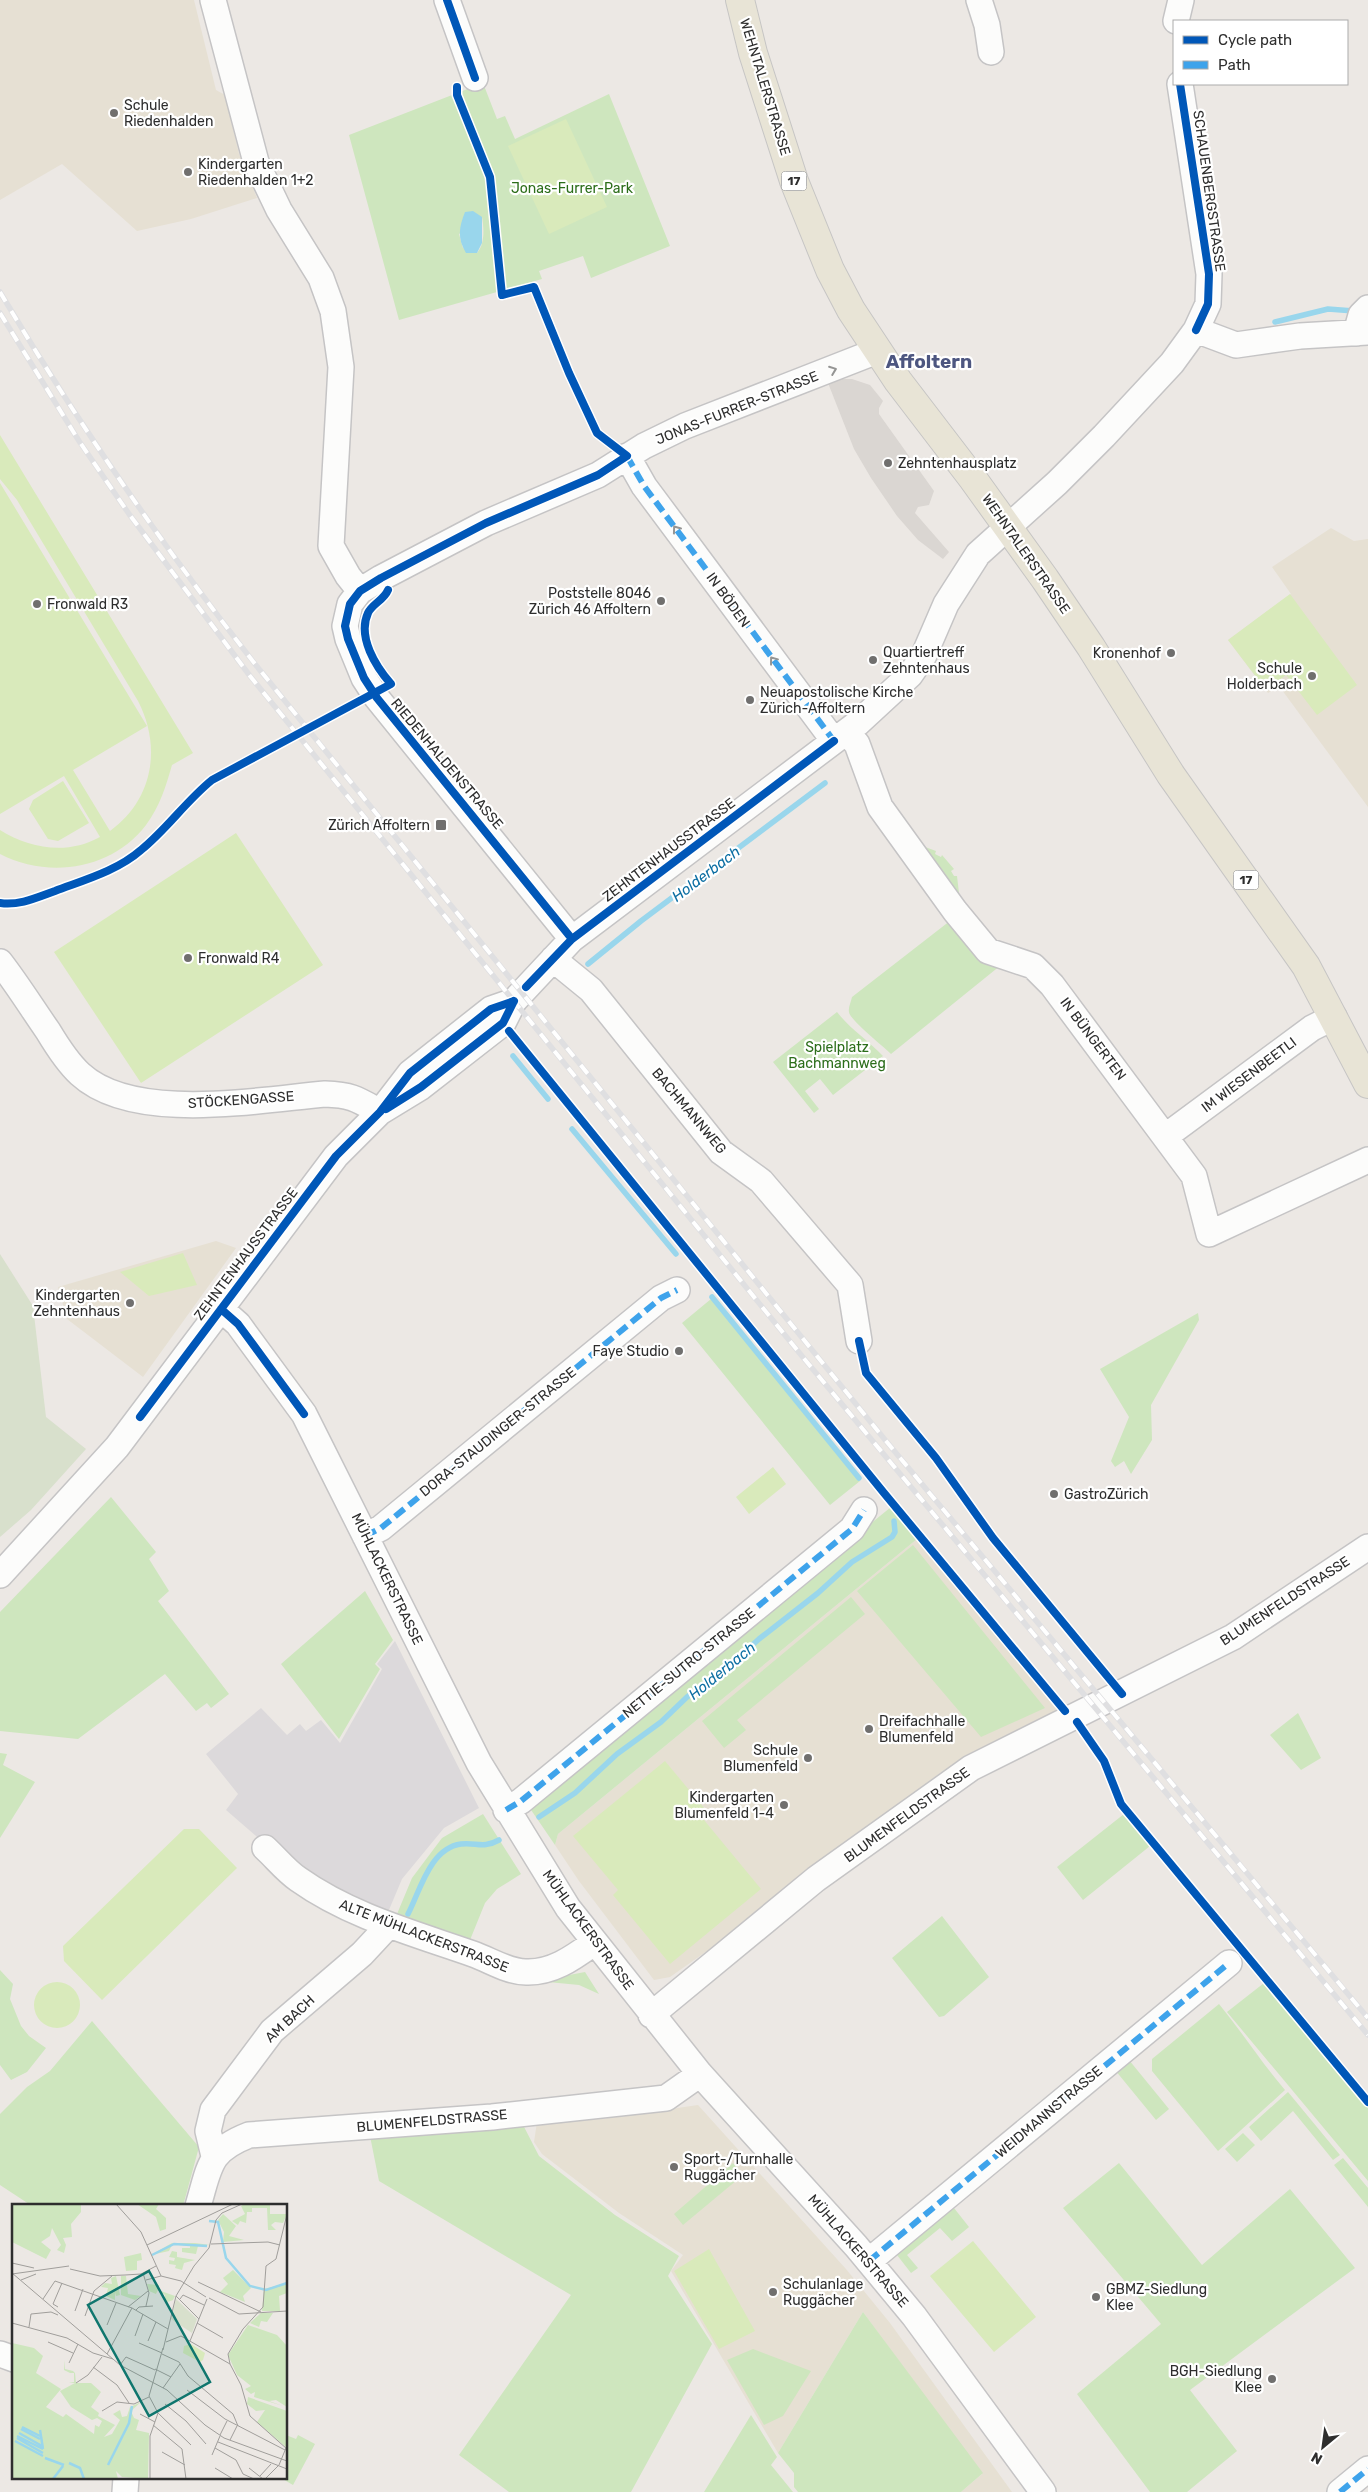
<svg xmlns="http://www.w3.org/2000/svg" width="1368" height="2492" viewBox="0 0 1368 2492" font-family="Rubik,sans-serif">
  <style>
    .industrial { fill: #dcd9db }
    .education { fill: #e6e0d3 }
    .green { fill: #cee6be; fill-rule: evenodd }
    .cemetery { fill: #d8e0cc }
    .pitch { fill: #d9eabb }
    .plaza { fill: #dad6d2 }
    .water { fill: #99d6ec }
    .lines { fill: none; stroke-linecap: round; stroke-linejoin: round }
    .stream { stroke: #99d6ec; stroke-width: 5.5 }
    .minor-casing { stroke: #c5c4c5; stroke-width: 28 }
    .major-casing { stroke: #c6c5c4; stroke-width: 30 }
    .minor { stroke: #fcfcfb; stroke-width: 25 }
    .major { stroke: #e8e4d6; stroke-width: 28 }
    .rail-casing { stroke: #dfdfe1; stroke-width: 5.5 }
    .rail { stroke: #fff; stroke-width: 4; stroke-dasharray: 11; stroke-linecap: butt }
    .quiet { stroke: #3ea3eb; stroke-width: 6; stroke-dasharray: 12 6; stroke-linecap: butt }
    .cycleway-casing { stroke: #fff; stroke-width: 11 }
    .cycleway { stroke: #0057b8; stroke-width: 8 }
    .oneway { stroke: #959594 }
    .poi-dot { fill: #706f6e; stroke: #fff; stroke-width: 2 }
    .labels { text-anchor: middle; dominant-baseline: central; stroke-width: 4.5; stroke-linejoin: round; paint-order: stroke }
    .shield { fill: #fff; stroke: #6d6d6d; stroke-width: 1 }
    .shield-label { font-size: 12px; font-weight: bold; fill: #2e2e2e }
    .street-label { font-size: 14px; fill: #2e2e2e; stroke: #fff }
    .poi-label { font-size: 14px; fill: #2e2e2e; stroke: #fff; text-anchor: start }
    .park-label { font-size: 14px; fill: #2c6e1b; stroke: #fff }
    .water-label { font-size: 15px; font-style: italic; fill: #0d6fa3; stroke: #fff }
    .district-label { font-size: 19px; font-weight: bold; fill: #4d5680; stroke: #fff }
    .inset-river { fill: none; stroke: #99d6ec; stroke-width: 2.5 }
    .inset-road { fill: none; stroke: #a09e9b; stroke-width: 1 }
    .view { fill: #0f766e; fill-opacity: 0.15; stroke: #0f766e; stroke-width: 2.5 }
    .inset-edge { fill: none; stroke: #2e2e2e; stroke-width: 2.5 }
  </style>
  <rect width="100%" height="100%" fill="#ece8e4"/>
  <!-- industrial -->
  <path class="industrial" d="M395,1641L479,1808L444,1828L402,1879L386,1917L307,1880L226,1810L238,1794L206,1754L261,1708L287,1735L300,1724L306,1731L321,1720L340,1743L382,1669L377,1664Z"/>
  <!-- education -->
  <path class="education" d="M0,0H194L216,90L225,95L239,154L257,198L191,219L137,231L62,164L0,200Z
    M1331,528L1354,541L1368,539V807L1279,686L1268,693L1228,640L1291,594L1272,567Z
    M216,1241L236,1248L143,1377L67,1319L58,1287Z
    M917,1539L1058,1711L940,1773L901,1805L707,1951L670,1977L654,1980L579,1881L555,1845L558,1834Z
    M698,2105L846,2269L890,2323L1012,2492H961L982,2474L863,2312L778,2453L671,2271L683,2255L619,2213L542,2154L534,2142L537,2122L602,2119Z"/>
  <!-- green -->
  <path class="green" d="M483,83L497,119L505,116L515,139L609,94L670,246L591,278L583,256L539,271L542,279L399,320L349,135ZM482,217C484,228 485,244 477,253L463,248L459,234Z
    M917,844L936,851L935,854L941,857L942,855L954,869L951,871L954,876H957L959,893L957,898Z
    M955,917L1006,961L891,1054C883,1046 849,1019 849,1012C848,1008 851,1002 852,997Z
    M837,1012C850,1029 868,1040 883,1056L833,1095L820,1079L805,1091L819,1109L814,1113L773,1062Z
    M711,1299L860,1481L830,1505L682,1323Z
    M1198,1313L1199,1320L1151,1405L1152,1440L1131,1474L1124,1461L1115,1467L1111,1461L1129,1417L1100,1369Z
    M111,1497L156,1552L149,1559L169,1591L158,1601L229,1694L211,1708L207,1703L196,1711L165,1674L78,1739L0,1731V1612Z
    M891,1507L917,1539L558,1834L555,1845L527,1804Z
    M913,1545L1045,1708L981,1737L857,1591Z
    M365,1591L393,1640L375,1664L380,1669L339,1739L281,1664Z
    M851,1597L865,1614L737,1720L746,1730L724,1748L702,1721Z
    M1298,1713L1321,1758L1301,1770L1270,1735Z
    M0,1753L7,1754L3,1765L35,1782L0,1838Z
    M483,1814L521,1874L497,1889L485,1903L470,1940L397,1914L412,1878L442,1838Z
    M1124,1814L1150,1846L1083,1900L1057,1867Z
    M942,1916L989,1977L944,2016L939,2017L892,1958Z
    M0,1970L13,1984L10,1999L21,2026L29,2036L46,2048L27,2072L11,2080L0,2065Z
    M585,1972L599,1994L579,1985L548,1982L564,1976Z
    M1264,1983L1368,2108V2181L1227,2012Z
    M1219,2004C1242,2032 1261,2062 1285,2090L1218,2151L1152,2071V2059Z
    M92,2021L199,2147L183,2206H32L0,2185V2114L27,2087L50,2071Z
    M1129,2060L1169,2109L1156,2120L1115,2070Z
    M1288,2092L1340,2155L1333,2160L1293,2111L1261,2141L1249,2127Z
    M521,2121L539,2156L615,2215L679,2256L668,2276L712,2344L631,2492H509L459,2455L571,2295L379,2181L370,2136Z
    M1243,2133L1255,2145L1237,2162L1225,2149Z
    M1343,2158L1368,2188V2207L1334,2165Z
    M733,2163L743,2175L683,2225L674,2214Z
    M1119,2163L1202,2265L1290,2189L1355,2268L1190,2390L1237,2451L1187,2492H1150L1077,2394L1161,2324L1063,2208Z
    M954,2208L969,2227L952,2241L940,2228L907,2255L918,2268L911,2273L897,2255Z
    M863,2312L983,2473L961,2492H798L794,2487V2473L778,2453Z
    M753,2349L811,2371L783,2416L764,2425L727,2360Z
    M751,2415L777,2457L771,2465L793,2492H704Z
    M286,2435L296,2439L298,2435L315,2444L293,2485L281,2478H286Z"/>
  <!-- cemetery -->
  <path class="cemetery" d="M0,1254L33,1306L46,1417L86,1449L31,1510L0,1537Z"/>
  <!-- pitch -->
  <path class="pitch" d="M566,119L607,207L549,234L508,146Z
    M0,435L193,753L172,765C166,786 160,806 146,825C112,870 48,879 0,854V830C30,849 68,855 100,837L64,776L0,814V483L147,726L73,770L110,831C153,800 162,747 138,701L17,500L0,479Z
    M1290,594L1357,685L1317,715L1286,675L1266,690L1228,640Z
    M63,781L89,823L58,841L48,839L29,809L33,800Z
    M236,833L323,965L141,1083L54,952Z
    M183,1253L197,1285L149,1296L120,1272Z
    M773,1467L786,1484L749,1514L736,1497Z
    M665,1761L710,1815L704,1820L761,1889L670,1964L613,1895L618,1890L573,1836Z
    M184,1829H199L237,1868L102,2000L64,1961L63,1946Z
    M34 2005a23 23 0 1 1 46 0a23 23 0 1 1-46 0Z
    M973,2241L1036,2317L994,2352L930,2276Z
    M709,2249L755,2331L719,2349L674,2271Z"/>
  <!-- plaza -->
  <path class="plaza" d="M841,379H852L870,385L883,401L879,408V414L934,491L929,505L918,507L915,513L949,552L943,559L918,540L897,516L871,478L854,449L828,383Z"/>
  <!-- water -->
  <path class="water" d="M473,211L482,217V243L477,253H466C457,238 459,227 465,212Z"/>
  <g class="lines">
    <!-- stream -->
    <path class="stream" d="M1275,322L1328,309L1354,311
      M588,964L641,921L825,783
      M513,1056L548,1099
      M572,1129L676,1254
      M712,1297L859,1478
      M539,1817L575,1793L617,1754L661,1722L687,1697L727,1668L759,1639L818,1593L852,1562L892,1537L895,1532L894,1521
      M408,1914C420,1891 430,1848 461,1844C476,1842 483,1849 499,1840"/>
    <!-- minor casing -->
    <g class="minor-casing">
      <path id="minor" d="M213,0L256,162L279,210L321,278L333,311L341,367L331,546L348,576L360,591
        M447,0L475,78
        M979,0L987,25L991,52
        M1176,21L1181,0
        M1196,330L1236,345L1300,336L1368,332
        M1356,333L1361,315L1368,308
        M627,456L644,486L834,741
        M846,732L857,744L880,807L955,911L988,951L1033,966L1052,985L1194,1176L1209,1234L1368,1160
        M572,939L377,698L364,678L348,639L345,626L350,604L360,591L381,578L486,523L598,475L644,446L685,426L877,351
        M553,959L591,990L721,1152L761,1181L850,1285L859,1341
        M0,962C17,984 32,1008 48,1031C57,1046 67,1062 80,1074C133,1123 257,1100 325,1094C352,1095 357,1099 380,1112
        M380,1112L421,1087L503,1023L514,1001L572,939L858,723L910,675L924,655L946,604L978,554L1057,483L1104,436L1172,363L1196,330L1208,304L1209,274L1180,84
        M1166,1136L1312,1028L1334,1017
        M221,1309L238,1324L304,1414L479,1763L568,1908L700,2074L856,2246L914,2316L1043,2492
        M365,1536L381,1528L661,1298L677,1290
        M0,1575L117,1447L336,1156L380,1112L410,1073L491,1009L514,1001
        M506,1810L521,1801L852,1529L864,1510
        M265,1848C276,1858 286,1871 298,1879C350,1916 413,1933 473,1954C490,1960 508,1972 526,1972C553,1973 574,1957 595,1942
        M651,2015L816,1879L971,1768L1233,1637L1368,1547
        M214,2156L208,2131L213,2110L272,2031L362,1954L389,1925
        M198,2206C210,2166 208,2151 249,2135L492,2117L666,2098L700,2074
        M869,2261L1229,1963
        M0,2354L14,2359
        M125,2492L126,2478
        M1340,2492L1368,2469"/>
    </g>
    <!-- major casing -->
    <g class="major-casing">
      <path id="major" d="M740,0L753,53L794,181L830,270L851,310L898,381L973,479L1045,579L1091,647L1171,775L1306,966L1368,1084"/>
    </g>
    <!-- minor -->
    <use href="#minor" class="minor"/>
    <!-- major -->
    <use href="#major" class="major"/>
    <!-- rail casing -->
    <g class="rail-casing">
      <path id="rail" d="M0,292C78,424 164,548 259,669L886,1441L1368,2018
        M0,313L79,441L129,514L250,676L806,1361L1368,2035"/>
    </g>
    <!-- rail -->
    <use href="#rail" class="rail"/>
    <!-- quiet -->
    <path class="quiet" d="M627,456L644,486L834,741
      M365,1536L381,1528L661,1298L677,1290
      M506,1810L521,1801L852,1529L864,1510
      M869,2261L1229,1963
      M1340,2492L1368,2469"/>
    <!-- cycleway casing -->
    <g class="cycleway-casing">
      <path id="cycleway" d="M447,0L475,78
        M1180,84L1209,274L1208,304L1196,330
        M457,87V95L490,177L502,295L534,287L569,373L597,433L627,456L598,475L486,523L381,578L360,591L350,604L345,626L348,639L364,678L377,698L572,939
        M0,903C19,906 38,897 55,891C84,880 117,871 141,850C167,829 186,801 212,780L391,684C376,667 357,637 368,613C372,604 384,600 388,590
        M526,987L572,939L834,741
        M509,1031L884,1493L1065,1711
        M386,1109L421,1087L503,1023L514,1001
        M221,1309L238,1324L304,1414
        M859,1341L866,1373L936,1458L993,1538L1122,1694
        M140,1417L336,1156L380,1112L410,1073L491,1009L514,1001
        M1077,1722L1104,1761L1121,1804L1368,2102"/>
    </g>
    <!-- cycleway -->
    <use href="#cycleway" class="cycleway"/>
  </g>
  <!-- one-way arrows -->
  <defs><path id="oneway-chevron" d="M-2-3.5L2.5 0L-2 3.5" fill="none" stroke-width="1.6" stroke-linecap="round" stroke-linejoin="round" transform="scale(1.25)"/></defs>
  <g class="oneway">
    <use href="#oneway-chevron" transform="translate(833 370) rotate(-21)"/>
    <use href="#oneway-chevron" transform="translate(676 529) rotate(-126)"/>
    <use href="#oneway-chevron" transform="translate(773 660) rotate(-127)"/>
  </g>
  <!-- markers -->
  <g class="poi-dot">
    <circle cx="114" cy="113" r="5"/>
    <circle cx="188" cy="172" r="5"/>
    <circle cx="888" cy="463" r="5"/>
    <circle cx="661" cy="601" r="5"/>
    <circle cx="37" cy="604" r="5"/>
    <circle cx="1171" cy="653" r="5"/>
    <circle cx="873" cy="660" r="5"/>
    <circle cx="1312" cy="676" r="5"/>
    <circle cx="750" cy="700" r="5"/>
    <rect x="435" y="819" width="12" height="12" rx="2.5"/>
    <circle cx="188" cy="958" r="5"/>
    <circle cx="130" cy="1303" r="5"/>
    <circle cx="679" cy="1351" r="5"/>
    <circle cx="1054" cy="1494" r="5"/>
    <circle cx="869" cy="1729" r="5"/>
    <circle cx="808" cy="1758" r="5"/>
    <circle cx="784" cy="1805" r="5"/>
    <circle cx="674" cy="2167" r="5"/>
    <circle cx="773" cy="2292" r="5"/>
    <circle cx="1096" cy="2297" r="5"/>
    <circle cx="1272" cy="2379" r="5"/>
  </g>
  <g class="labels">
    <!-- shield labels -->
    <g class="shield">
      <rect x="781.5" y="171.5" width="25" height="19" rx="4"/>
      <rect x="1233.5" y="870.5" width="25" height="19" rx="4"/>
    </g>
    <g class="shield-label">
      <text x="794" y="181">17</text>
      <text x="1246" y="880">17</text>
    </g>
    <!-- street labels -->
    <g class="street-label">
      <text transform="translate(765 87) rotate(73)">WEHNTALERSTRASSE</text>
      <text transform="translate(1209 191) rotate(82)">SCHAUENBERGSTRASSE</text>
      <text transform="translate(737 408) rotate(-22)">JONAS-FURRER-STRASSE</text>
      <text transform="translate(1026 554) rotate(55)">WEHNTALERSTRASSE</text>
      <text transform="translate(728 600) rotate(54)">IN BÖDEN</text>
      <text transform="translate(447 764) rotate(50)">RIEDENHALDENSTRASSE</text>
      <text transform="translate(669 850) rotate(-37)">ZEHNTENHAUSSTRASSE</text>
      <text transform="translate(1093 1039) rotate(53)">IN BÜNGERTEN</text>
      <text transform="translate(1249 1075) rotate(-37)">IM WIESENBEETLI</text>
      <text transform="translate(241 1100) rotate(-4)">STÖCKENGASSE</text>
      <text transform="translate(689 1111) rotate(50)">BACHMANNWEG</text>
      <text transform="translate(246 1254) rotate(-53)">ZEHNTENHAUSSTRASSE</text>
      <text transform="translate(498 1432) rotate(-39)">DORA-STAUDINGER-STRASSE</text>
      <text transform="translate(387 1579) rotate(64)">MÜHLACKERSTRASSE</text>
      <text transform="translate(1285 1601) rotate(-33)">BLUMENFELDSTRASSE</text>
      <text transform="translate(689 1663) rotate(-39)">NETTIE-SUTRO-STRASSE</text>
      <text transform="translate(907 1815) rotate(-36)">BLUMENFELDSTRASSE</text>
      <text transform="translate(588 1930) rotate(54)">MÜHLACKERSTRASSE</text>
      <text transform="translate(424 1936) rotate(21)">ALTE MÜHLACKERSTRASSE</text>
      <text transform="translate(290 2019) rotate(-43)">AM BACH</text>
      <text transform="translate(1049 2112) rotate(-40)">WEIDMANNSTRASSE</text>
      <text transform="translate(432 2121) rotate(-5)">BLUMENFELDSTRASSE</text>
      <text transform="translate(858 2251) rotate(49)">MÜHLACKERSTRASSE</text>
    </g>
    <!-- poi labels -->
    <g class="poi-label">
      <text x="124" y="105">Schule<tspan x="124" dy="16">Riedenhalden</tspan></text>
      <text x="198" y="164">Kindergarten<tspan x="198" dy="16">Riedenhalden 1+2</tspan></text>
      <text x="898" y="463">Zehntenhausplatz</text>
      <text x="651" y="593" text-anchor="end">Poststelle 8046<tspan x="651" dy="16">Zürich 46 Affoltern</tspan></text>
      <text x="47" y="604">Fronwald R3</text>
      <text x="883" y="652">Quartiertreff<tspan x="883" dy="16">Zehntenhaus</tspan></text>
      <text x="1161" y="653" text-anchor="end">Kronenhof</text>
      <text x="1302" y="668" text-anchor="end">Schule<tspan x="1302" dy="16">Holderbach</tspan></text>
      <text x="760" y="692">Neuapostolische Kirche<tspan x="760" dy="16">Zürich-Affoltern</tspan></text>
      <text x="430" y="825" text-anchor="end">Zürich Affoltern</text>
      <text x="198" y="958">Fronwald R4</text>
      <text x="120" y="1295" text-anchor="end">Kindergarten<tspan x="120" dy="16">Zehntenhaus</tspan></text>
      <text x="669" y="1351" text-anchor="end">Faye Studio</text>
      <text x="1064" y="1494">GastroZürich</text>
      <text x="879" y="1721">Dreifachhalle<tspan x="879" dy="16">Blumenfeld</tspan></text>
      <text x="798" y="1750" text-anchor="end">Schule<tspan x="798" dy="16">Blumenfeld</tspan></text>
      <text x="774" y="1797" text-anchor="end">Kindergarten<tspan x="774" dy="16">Blumenfeld 1-4</tspan></text>
      <text x="684" y="2159">Sport-/Turnhalle<tspan x="684" dy="16">Ruggächer</tspan></text>
      <text x="783" y="2284">Schulanlage<tspan x="783" dy="16">Ruggächer</tspan></text>
      <text x="1106" y="2289">GBMZ-Siedlung<tspan x="1106" dy="16">Klee</tspan></text>
      <text x="1262" y="2371" text-anchor="end">BGH-Siedlung<tspan x="1262" dy="16">Klee</tspan></text>
    </g>
    <!-- park labels -->
    <g class="park-label">
      <text x="572" y="188">Jonas-Furrer-Park</text>
      <text x="837" y="1047">Spielplatz<tspan x="837" dy="16">Bachmannweg</tspan></text>
    </g>
    <!-- water labels -->
    <g class="water-label">
      <text transform="translate(706 874) rotate(-37)">Holderbach</text>
      <text transform="translate(722 1671) rotate(-39)">Holderbach</text>
    </g>
    <!-- district labels -->
    <g class="district-label">
      <text x="929" y="361">Affoltern</text>
    </g>
  </g>
  <!-- overview -->
  <g transform="translate(12 2204)">
    <rect width="275" height="275" fill="#ece8e4"/>
    <path d="M0,0H69V8L59,20L60,33L51,34L54,41L52,49L45,46L49,41L40,24L38,32L29,38L39,46L34,55L0,38ZM125,0H147L144,5L154,14V25L148,27L144,13ZM233,0H258V10H275L271,19L263,18L259,21L264,26H256L255,4H240V8H235L234,19L228,17L226,21L220,17L233,10L229,2ZM211,10L224,22L217,32L232,36L211,38L212,28L206,16ZM160,39H183L198,41L186,42L184,50L170,48V44H178V41L161,39L157,47L139,51ZM160,47L165,48V53L183,56L172,59L170,66L163,64L164,61L157,60V56L162,57L163,54L157,53ZM129,49L130,56L125,57V66L114,67L112,53ZM221,66L239,84L231,92L233,98L208,88L216,80L211,74ZM104,72L108,91L104,92L103,88V96L94,92L96,84L89,83L93,79L100,80L99,74ZM109,72H114L116,90L129,92L123,96L109,91ZM275,79V89L267,92L268,107H250L252,85ZM135,80L147,81L146,86L163,92L161,96L153,99V91L146,86L144,90L137,87ZM249,109H261L255,118L249,117L247,123L238,119ZM236,121L265,131L275,142V203L264,196L257,197L271,202L242,193L243,188L239,190L233,185L239,182L225,171L216,151ZM0,139L22,144L31,152L24,169L49,185L34,203L51,213L54,210L82,230L83,221L87,223L90,217L85,214L80,216L59,203L48,187L63,179H57L62,178V169H58L52,166L53,156V165L61,167L63,169L64,179H79L89,188L79,203L87,209L86,212L103,221L92,233L100,230L108,216L101,210L108,206L110,213L115,212L118,203L129,198L119,207L122,214L127,216L124,226L137,229L136,275L110,273L104,267L106,275H0ZM236,193L275,207V244L245,218L253,206L244,207L235,200Z" fill="#cee6be"/>
    <path d="M164,95L185,115L180,129L159,115Z" fill="#d8e0cc"/>
    <path d="M179,140L193,149L191,156L188,158L171,149L172,142Z" fill="#d9eabb"/>
    <path class="inset-river" d="M197,17L206,18L214,54L238,82L254,86L275,79M140,51L162,40L195,42M10,223L28,232M9,225L28,235M28,226L31,245M7,229L30,242M5,232L31,245M5,234L31,249M3,237L31,252M33,254L52,261M57,259L68,264L72,275M96,261L117,219L120,202M41,275L51,262"/>
    <path class="inset-road" d="M104,0L129,28L149,72L169,77L194,93M199,40L256,38L268,41M135,41L221,0M0,59L22,64M58,65L88,72L113,71L129,70L144,62M0,69L108,161L155,186L193,221L212,234L275,257M131,69L137,89L134,102M0,70L57,62M9,76L24,70M134,76L149,72M186,78L249,108M164,92L187,115M197,94L227,110L275,107M31,95L43,77L120,104L156,125M168,95L171,91L192,101M46,103L41,100L50,79M116,103L136,87M124,106L127,103L141,102M63,107L71,85M73,112L82,87L100,72M0,119L55,134L81,149L101,155M185,119L211,134M95,121L104,99M17,123L19,110L39,108L46,111M123,132L131,110M136,137L144,118M178,137L195,95M36,138L61,149M154,138L169,132L218,160L229,181L238,212L275,245M127,139L150,149M151,146L164,92L182,62L197,44L204,16L210,9L230,0M95,150L120,104M150,150L167,158L176,172L221,210L226,222M57,159L66,140M218,160L216,150L231,125L251,103L254,62L264,55L275,10M108,161L114,153L143,166M81,163L105,181L117,199M143,165L159,173M64,179L76,171L90,153M151,184L168,160M175,186L213,215L273,246M153,200L174,217L194,240M90,207L105,198L122,200L137,193M146,209L179,241M128,210L143,218M141,221L170,245L174,275M208,231L215,217M218,236L225,222M206,238L275,265M203,244L224,256L231,270L242,275M150,248L173,261M200,251L208,232M203,264L221,275M237,264L251,275M248,272L259,260M138,275V232L146,209L137,192L151,144M253,275L267,261L274,244"/>
    <path class="view" d="M137,67L198,178L137,212L76,101Z"/>
    <rect width="275" height="275" class="inset-edge"/>
  </g>
  <!-- legend -->
  <rect x="1173" y="20" width="175" height="65" fill="#ffffff" stroke="#ababab"/>
  <rect x="1183" y="36" width="25" height="8" fill="#0057b8" stroke="#ababab"/>
  <text x="1218" y="45" font-size="15" fill="#2e2e2e">Cycle path</text>
  <rect x="1183" y="61" width="25" height="8" fill="#3ea3eb" stroke="#ababab"/>
  <text x="1218" y="70" font-size="15" fill="#2e2e2e">Path</text>
  <!-- north arrow -->
  <g transform="translate(1323 2447) rotate(209)" stroke="#ffffff" stroke-width="4" paint-order="stroke">
  <path d="M0-4L9 19L0 12L-9 19Z" fill="#2e2e2e"/>
  <text y="-8" font-size="14" font-weight="bold" text-anchor="middle" fill="#2e2e2e">N</text>
  </g>
</svg>
